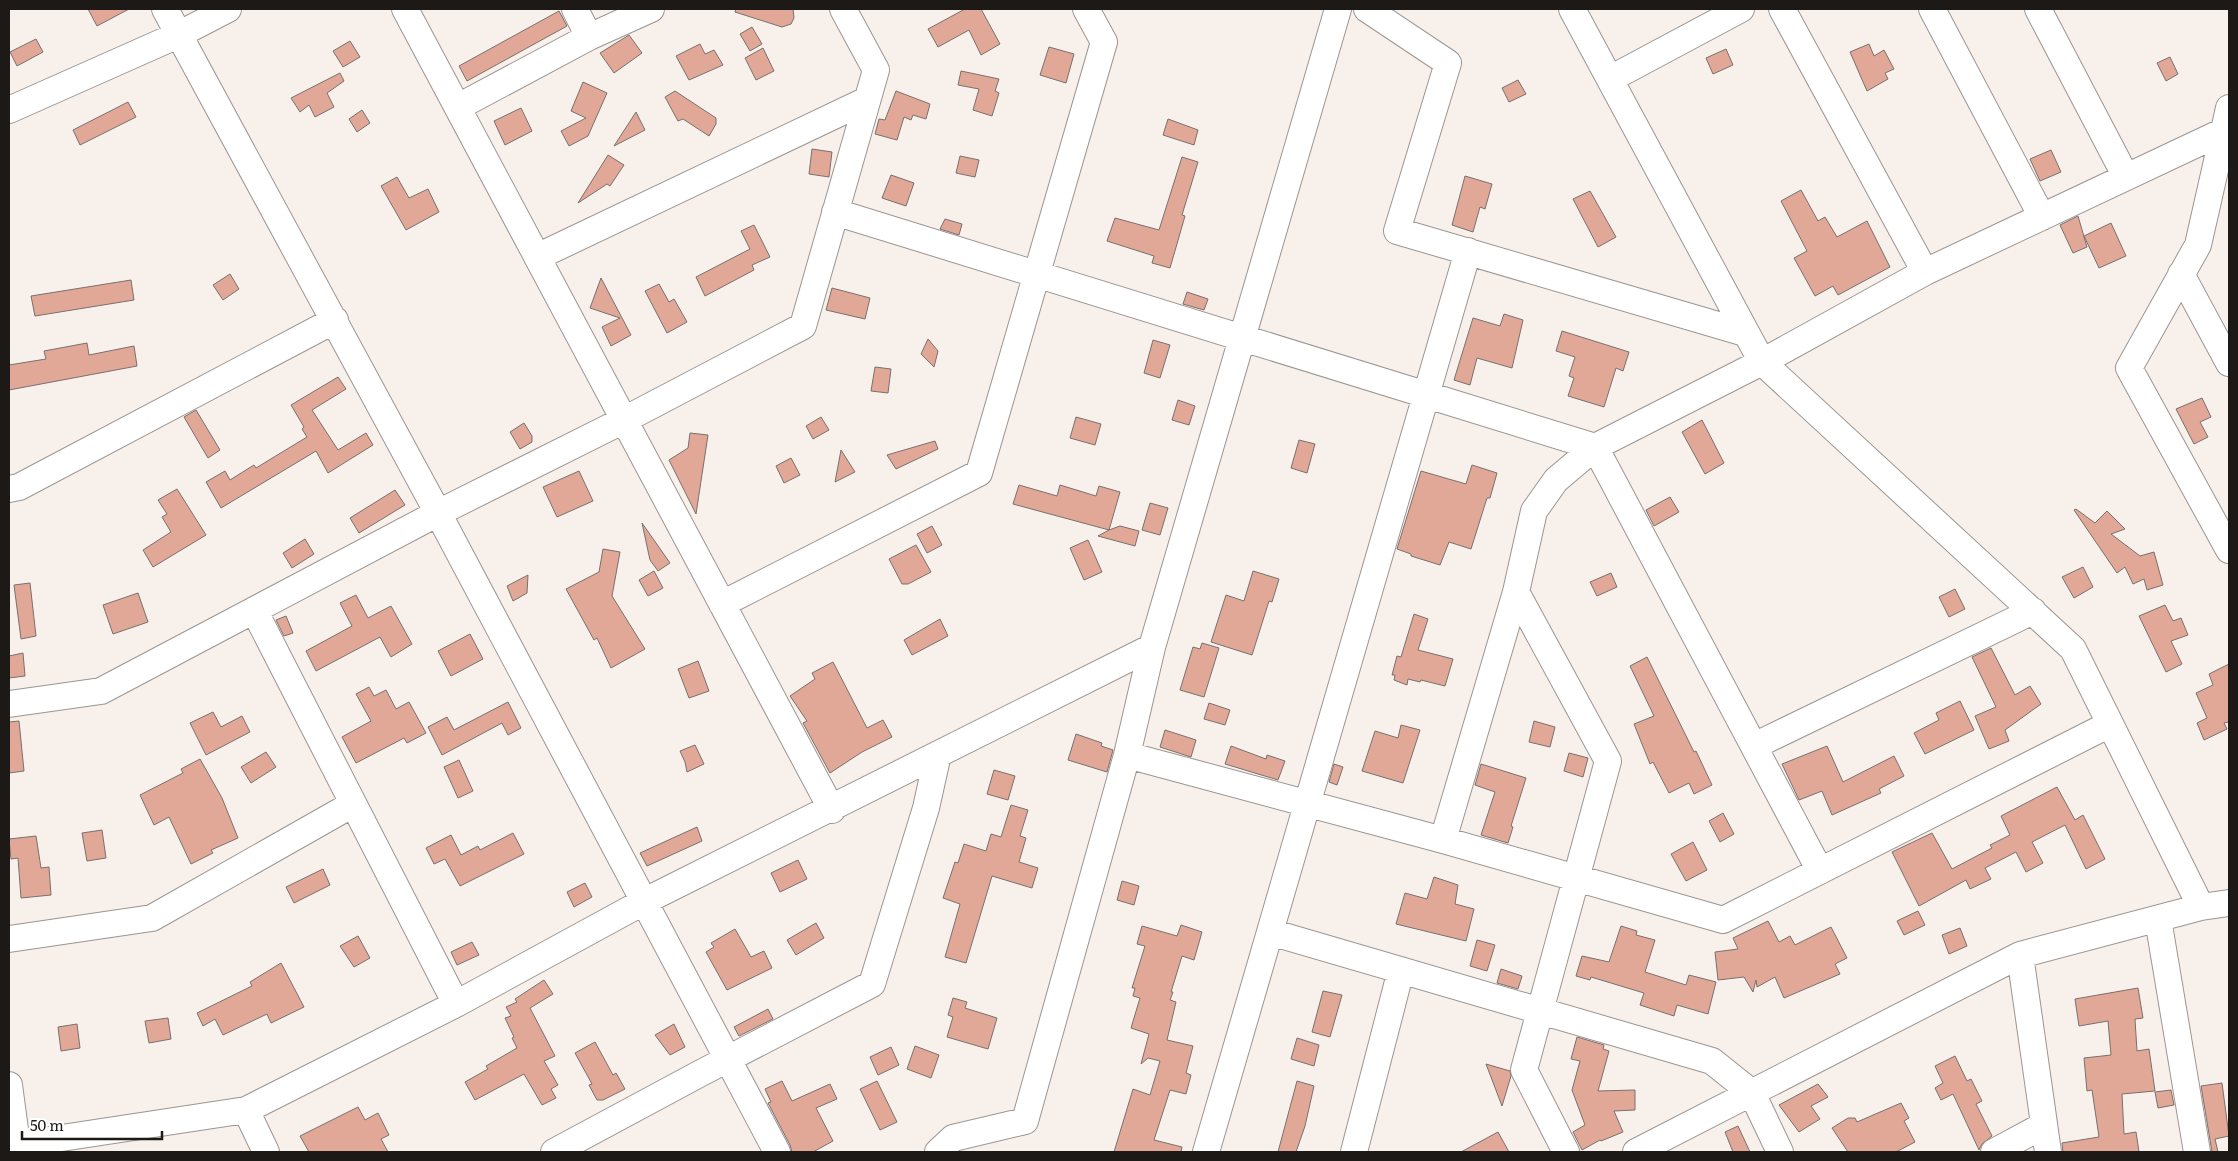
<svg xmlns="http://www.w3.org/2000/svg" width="2238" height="1161" viewBox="0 0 2238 1161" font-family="Literata,serif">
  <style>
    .building { fill: #e2a897; stroke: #78706e }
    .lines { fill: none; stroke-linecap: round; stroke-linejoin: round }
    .minor-casing { stroke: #9c9591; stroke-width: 28 }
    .minor { stroke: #fff; stroke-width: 26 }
  </style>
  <rect width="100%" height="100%" fill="#f7f0eb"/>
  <!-- building -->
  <path class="building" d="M88,9H129L97,26Z
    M736,9H793L794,18L791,24L782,27L735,12Z
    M965,9H981L1000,44L981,55L969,30L938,47L928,29Z
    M559,11L567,26L467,81L459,66Z
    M752,27L762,44L750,51L740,34Z
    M629,35L642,53L614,73L600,53Z
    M36,39L43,52L17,66L10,52Z
    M350,41L360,57L343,67L333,51Z
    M700,44L705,54L714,50L723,65L689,80L676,56Z
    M1869,44L1874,56L1884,50L1894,69L1885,73L1888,79L1867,91L1850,52Z
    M1049,47L1074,54L1066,83L1040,75Z
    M763,48L774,71L756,80L745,58Z
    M1726,49L1733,65L1713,74L1706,58Z
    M2170,57L2178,74L2166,81L2157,63Z
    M961,71L999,79L995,91L999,93L992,116L973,110L979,89L958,85Z
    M340,73L344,81L327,93L334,107L315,117L309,105L300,112L291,98Z
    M1518,80L1526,94L1509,102L1502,88Z
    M583,82L607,93L588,136L569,146L561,131L586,118L571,111Z
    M675,91L716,118V124L709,136L683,119L678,121L665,97Z
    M896,91L930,104L926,119L913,115L911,120L904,117L897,140L875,134L879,119L885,120Z
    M128,102L136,117L80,145L73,130Z
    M521,108L532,131L505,145L494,121Z
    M362,110L370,123L357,132L349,119Z
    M636,112L645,130L614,146Z
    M1168,119L1198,130L1194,145L1163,135Z
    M812,149L832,152L829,177L809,174Z
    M2051,150L2061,172L2040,181L2030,159Z
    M608,155L624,165L610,186L607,184L578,203Z
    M960,156L979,160L975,177L956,173Z
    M1182,157L1198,162L1182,215L1185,216L1170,268L1152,263L1154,256L1107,241L1115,218L1159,230Z
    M891,175L914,183L906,206L882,198Z
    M1465,176L1492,184L1485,209L1480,207L1473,232L1452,225Z
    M397,177L409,198L428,189L439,212L406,230L381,186Z
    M1801,190L1818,221L1825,217L1837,237L1867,221L1890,267L1838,295L1833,286L1815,296L1794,258L1807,251L1781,201Z
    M1590,191L1616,237L1598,247L1573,199Z
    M2078,216L2087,247L2073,253L2060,225Z
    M945,219L962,224L959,235L940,229Z
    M2111,223L2126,256L2099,268L2084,236Z
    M754,225L770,257L752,265L754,270L705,296L696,277L750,249L741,231Z
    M230,274L239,289L223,300L213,285Z
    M601,278L631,335L611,346L602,327L620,318L590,308Z
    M131,280L134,300L35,316L31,296Z
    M659,284L669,302L674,299L687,322L667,333L645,291Z
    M832,288L870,298L865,319L826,310Z
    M1187,292L1208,299L1204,310L1183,304Z
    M1504,314L1523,320L1512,368L1477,358L1470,385L1454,380L1473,318L1500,326Z
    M1562,331L1629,352L1623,371L1616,368L1604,407L1568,396L1574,378L1569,376L1575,357L1556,351Z
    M928,339L938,351L934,367L921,354Z
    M1153,340L1170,345L1160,378L1144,373Z
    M87,343L89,355L134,346L137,366L9,390V365L46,359L44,351Z
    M875,367L891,369L888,393L871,391Z
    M338,377L346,389L312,410L338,450L366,433L373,445L328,473L316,451L221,508L206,482L225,471L230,480L254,465L256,468L307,437L302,429L304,427L291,405Z
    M2202,398L2211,417L2200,422L2208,437L2194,444L2176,409Z
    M1178,400L1195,406L1189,425L1172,420Z
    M196,410L220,450L208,458L184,417Z
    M821,417L829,430L813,439L806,426Z
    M1076,417L1101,424L1095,445L1070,438Z
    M1702,420L1724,463L1705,474L1682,432Z
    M524,423L532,436V442L520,449L510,432Z
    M690,433L708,435L696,514L669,460L688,448Z
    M1299,440L1315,444L1307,473L1291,468Z
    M935,441L938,449L896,469L887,455Z
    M841,450L855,472L835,482Z
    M791,458L800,475L784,483L776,466Z
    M1472,465L1497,473L1490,498H1487L1471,549L1449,542L1440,565L1411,556V554L1397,549L1421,471L1466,484Z
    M579,471L593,501L557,517L543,487Z
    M1019,485L1057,496L1060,485L1096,496L1099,486L1120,492L1109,530L1120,526L1139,531L1135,546L1098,536L1109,530L1013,504Z
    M177,489L206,535L153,567L143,550L171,532L162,517L167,514L158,500Z
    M395,490L405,505L359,533L350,518Z
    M1670,497L1679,512L1654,526L1646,510Z
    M1150,503L1168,508L1160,535L1142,530Z
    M2076,509L2095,523L2107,511L2125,529L2111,534L2140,556L2154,552L2163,585L2147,590L2144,579L2133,584L2125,567L2117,573L2074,510Z
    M642,523L670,563L658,571L650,560Z
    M932,526L942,545L927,553L917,534Z
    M305,539L314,554L292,568L283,553Z
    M1088,540L1102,572L1084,580L1070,548Z
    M916,545L931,572L908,584H902L889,559Z
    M603,549L620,552L612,596L645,649L611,668L597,638L594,640L566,589L599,572Z
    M2083,567L2093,587L2074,598L2062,577Z
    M654,571L663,588L648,596L639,580Z
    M1253,571L1279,579L1272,602L1269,601L1252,655L1211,642L1226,595L1244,601Z
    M1611,573L1617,587L1597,596L1590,582Z
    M528,575L527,593L513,601L507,586Z
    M30,583L36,636L21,639L14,585Z
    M1955,589L1965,609L1949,617L1939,597Z
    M138,593L148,622L113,634L103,605Z
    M356,595L368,618L391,606L412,644L391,657L380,637L316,671L306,651L352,626L340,603Z
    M2165,605L2173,621L2181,618L2188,635L2171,641L2182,664L2166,672L2139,616Z
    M1414,614L1428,619L1418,650L1453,659L1445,686L1421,680L1420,682L1408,679L1407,685L1394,680L1395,675H1392L1397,656L1401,657Z
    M286,616L293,633L284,636L276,620Z
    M940,619L948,636L912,655L904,640Z
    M470,634L483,659L451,676L438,651Z
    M1202,643L1219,648L1204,697L1180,690L1193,647L1200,649Z
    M1991,648L2015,695L2030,686L2041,704L2005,730L2009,741L1989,749L1975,716L1996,707L1972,657Z
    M23,653L25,676L9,678V656Z
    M1647,657L1694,752L1696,751L1712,785L1694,794L1689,783L1669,793L1653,762L1650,764L1634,724L1654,716L1630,666Z
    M698,661L709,691L689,698L678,669Z
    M833,662L867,728L883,720L892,737L862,752L830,773L803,723L807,721L790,696L815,679L812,673Z
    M2229,664V722L2224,723L2227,729L2204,740L2197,723L2207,718L2196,693L2213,685L2209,674Z
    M369,687L374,696L386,690L396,709L409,702L426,733L407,743L404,738L356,763L342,737L371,721L356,694Z
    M1960,701L1974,730L1925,754L1914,733L1939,720L1936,713Z
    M508,702L521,728L508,735L502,723L442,755L428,727L447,717L454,730Z
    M1209,703L1230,710L1225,725L1204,719Z
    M213,712L221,727L242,716L250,732L206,755L190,723Z
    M19,721L24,771L9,773V722Z
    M1534,721L1555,727L1550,747L1529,742Z
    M1401,725L1420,730L1403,783L1362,771L1375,731L1398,738Z
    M1165,730L1196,740L1191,757L1160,747Z
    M1076,734L1102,743L1101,746L1113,750L1107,772L1068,760Z
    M695,745L704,764L687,772L685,762L680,751Z
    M1231,746L1266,759L1267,755L1285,761L1278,780L1225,764Z
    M1827,746L1843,782L1894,756L1904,776L1879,789L1881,793L1832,815L1822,791L1799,800L1782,764Z
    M266,752L276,767L251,783L241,767Z
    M1569,753L1588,758L1583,777L1564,771Z
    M200,759L222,798L238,838L211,850L213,853L191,864L169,817L154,825L140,795L183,773L181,769Z
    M459,760L473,791L458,798L444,767Z
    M1334,764L1343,767L1337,785L1329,782Z
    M1481,764L1526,778L1511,826L1513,827L1508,843L1481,835L1495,792L1475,785Z
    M994,770L1015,776L1008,800L987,794Z
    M2057,787L2075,820L2083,815L2105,859L2086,869L2065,825L2032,842L2043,863L2026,872L2016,852L1985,868L1991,879L1970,889L1966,880L1919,906L1892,852L1932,833L1952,869L1992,848L1990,845L2010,835L2001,816Z
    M1011,805L1028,810L1020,836L1026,838L1019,862L1038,868L1032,888L992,876L966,963L945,957L960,904L943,898L955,862L958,863L964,844L986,851L991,834L1001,837Z
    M1723,813L1734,834L1720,842L1709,821Z
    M697,827L702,841L647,866L640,853Z
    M102,830L106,858L87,861L82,833Z
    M513,833L524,854L460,886L445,859L434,864L426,848L451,835L461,855L478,846L480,850Z
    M36,836L41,868L49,867L51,895L21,898L18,858L11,859L9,839Z
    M1693,842L1707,870L1686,881L1671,854Z
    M798,860L807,879L780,892L771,873Z
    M323,869L330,885L294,903L286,887Z
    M1434,877L1458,885L1455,904L1474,909L1466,941L1396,924L1405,893L1427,899Z
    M1122,881L1139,886L1134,905L1117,900Z
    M585,883L592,897L574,907L567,892Z
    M1918,911L1925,925L1904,935L1897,921Z
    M1768,921L1779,942L1790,936L1795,945L1831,927L1847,958L1835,964L1840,974L1784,998L1775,977L1757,987L1756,980L1753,992L1744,977L1718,980L1715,952L1738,949L1733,938Z
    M816,923L824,938L796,955L787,940Z
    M1181,925L1202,932L1194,960L1182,956L1171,992H1173L1170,1000L1176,1002L1167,1040L1193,1046L1186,1073L1191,1075L1186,1094L1170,1090L1154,1140L1182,1147L1181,1152H1114L1133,1089L1150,1095L1160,1061L1148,1058L1141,1064L1149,1034L1131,1028L1140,998L1133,996L1135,988H1132L1145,946L1137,944L1142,926L1177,936Z
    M1621,926L1637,931L1636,935L1655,940L1645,972L1686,985L1689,975L1716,982L1708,1014L1677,1005L1674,1016L1640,1005L1644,993L1591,977L1590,980L1576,976L1582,956L1609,962Z
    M1960,928L1967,946L1949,954L1942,935Z
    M735,929L751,957L764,951L772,968L727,990L706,952L714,947L711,943Z
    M358,936L370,958L354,967L340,946Z
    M1477,940L1495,945L1487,971L1470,966Z
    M472,942L479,955L457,965L451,952Z
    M281,963L304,1007L271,1023L267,1014L223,1035L215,1019L203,1026L197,1013L252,986L250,982Z
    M1501,969L1522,976L1518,989L1497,983Z
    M544,980L553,994L530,1008L555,1056L544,1061L558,1085L551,1089L556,1098L542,1105L524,1074L475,1100L465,1082L488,1069L486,1066L517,1048L512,1038L514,1037L505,1018L511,1016L506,1007L517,1002L515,999Z
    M2138,988L2143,1018L2135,1019L2137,1051L2149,1049L2155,1091L2122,1094L2124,1134L2136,1132L2139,1152H2063L2062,1143L2099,1137L2092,1090L2087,1091L2084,1058L2111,1055L2108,1021L2079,1026L2075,999Z
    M1323,991L1342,995L1330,1037L1312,1032Z
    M953,998L967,1002L965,1008L997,1018L988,1049L947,1037L953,1017L948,1015Z
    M768,1009L773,1019L739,1036L734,1027Z
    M168,1018L171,1039L149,1043L145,1021Z
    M77,1024L80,1048L61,1051L58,1027Z
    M674,1024L685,1047L670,1055L655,1035Z
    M1577,1037L1604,1045L1603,1049L1609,1051L1598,1091L1635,1090V1110L1614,1111L1623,1132L1601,1141L1600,1140L1582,1150L1573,1132L1585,1125L1572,1090L1580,1061L1571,1059Z
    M1297,1038L1319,1045L1314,1066L1291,1059Z
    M595,1042L613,1075L616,1073L625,1089L603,1100H597L589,1085L592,1084L575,1053Z
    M915,1046L939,1055L931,1078L907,1069Z
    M891,1047L899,1065L878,1075L870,1057Z
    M1955,1056L1967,1081L1971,1079L1982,1101L1976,1104L1992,1136L1982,1144L1979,1150L1953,1094L1941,1100L1935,1088L1943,1083L1935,1066Z
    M1486,1064L1510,1071L1511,1076L1502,1106Z
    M782,1081L792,1101L830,1084L837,1099L816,1108L833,1141L813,1152H792L790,1145L768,1103L771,1102L765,1089Z
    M877,1081L897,1122L880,1130L860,1089Z
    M1297,1081L1314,1086L1305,1126L1296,1152H1278Z
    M2222,1083L2229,1136L2215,1139L2218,1152H2212L2201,1086Z
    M1818,1084L1828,1097L1811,1106L1820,1119L1799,1132L1779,1105Z
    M2171,1090L2174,1105L2158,1108L2155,1092Z
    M1901,1103L1909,1118L1904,1121L1915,1142L1896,1152H1848L1832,1128L1848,1118H1855L1857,1122Z
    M358,1107L365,1120L378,1113L389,1135L381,1139L388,1152H309L300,1136Z
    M1738,1126L1750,1152H1733L1725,1132Z
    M1498,1132L1509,1152H1461Z"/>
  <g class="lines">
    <!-- minor casing -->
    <g class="minor-casing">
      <path id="minor" d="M165,9L438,513L777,1152
        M405,9L832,810
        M575,9L589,37
        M1367,9L1448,63L1397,231L1745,333
        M1572,9L1762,362L2073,649L2201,907
        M1782,9L1925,272
        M1932,9L2042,217
        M2038,9L2126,177
        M1610,79L1741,9
        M458,107L589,37L651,9
        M2229,108L2198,245L2129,368L2229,550
        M9,110L178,35L228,9
        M835,212L1595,447L1820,871
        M537,257L867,100
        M2181,274L2229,363
        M9,489L19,487L335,320
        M722,604L979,473L1104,42L1086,9
        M254,610L456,1004
        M9,704L101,691L438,513L624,420L803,326L876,70L843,9
        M1754,746L2033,611
        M1127,755L1443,840L1723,920L2110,724
        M1443,840L1516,592
        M2158,919L2197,1152
        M1270,932L1712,1061L1752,1093L1780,1152
        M9,939L152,918L353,804
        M2020,955L2048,1152
        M9,1085L18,1152
        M246,1110L266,1152
        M9,1146L246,1110L456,1004L645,901L1152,647
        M554,1152L701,1073L872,984L926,808L938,754
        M938,1152L953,1138L1025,1121L1127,755L1152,647L1338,9
        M1206,1152L1468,251
        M1354,1152L1401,970
        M1566,1152L1524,1070L1608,761L1516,592L1534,511L1556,480L1595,447L1762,362L1925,272L2224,131
        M1636,1152L2020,955L2201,907L2229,903
        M1994,1152L2044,1125"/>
    </g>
    <!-- minor -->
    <use href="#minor" class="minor"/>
  </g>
  <!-- border -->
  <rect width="2238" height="1161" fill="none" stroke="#1c1917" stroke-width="20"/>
  <!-- scale -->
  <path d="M22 1131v8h140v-8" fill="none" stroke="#1c1917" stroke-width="2.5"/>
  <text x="30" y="1131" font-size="15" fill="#1c1917" stroke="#ffffff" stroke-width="4" paint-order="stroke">50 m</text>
</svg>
